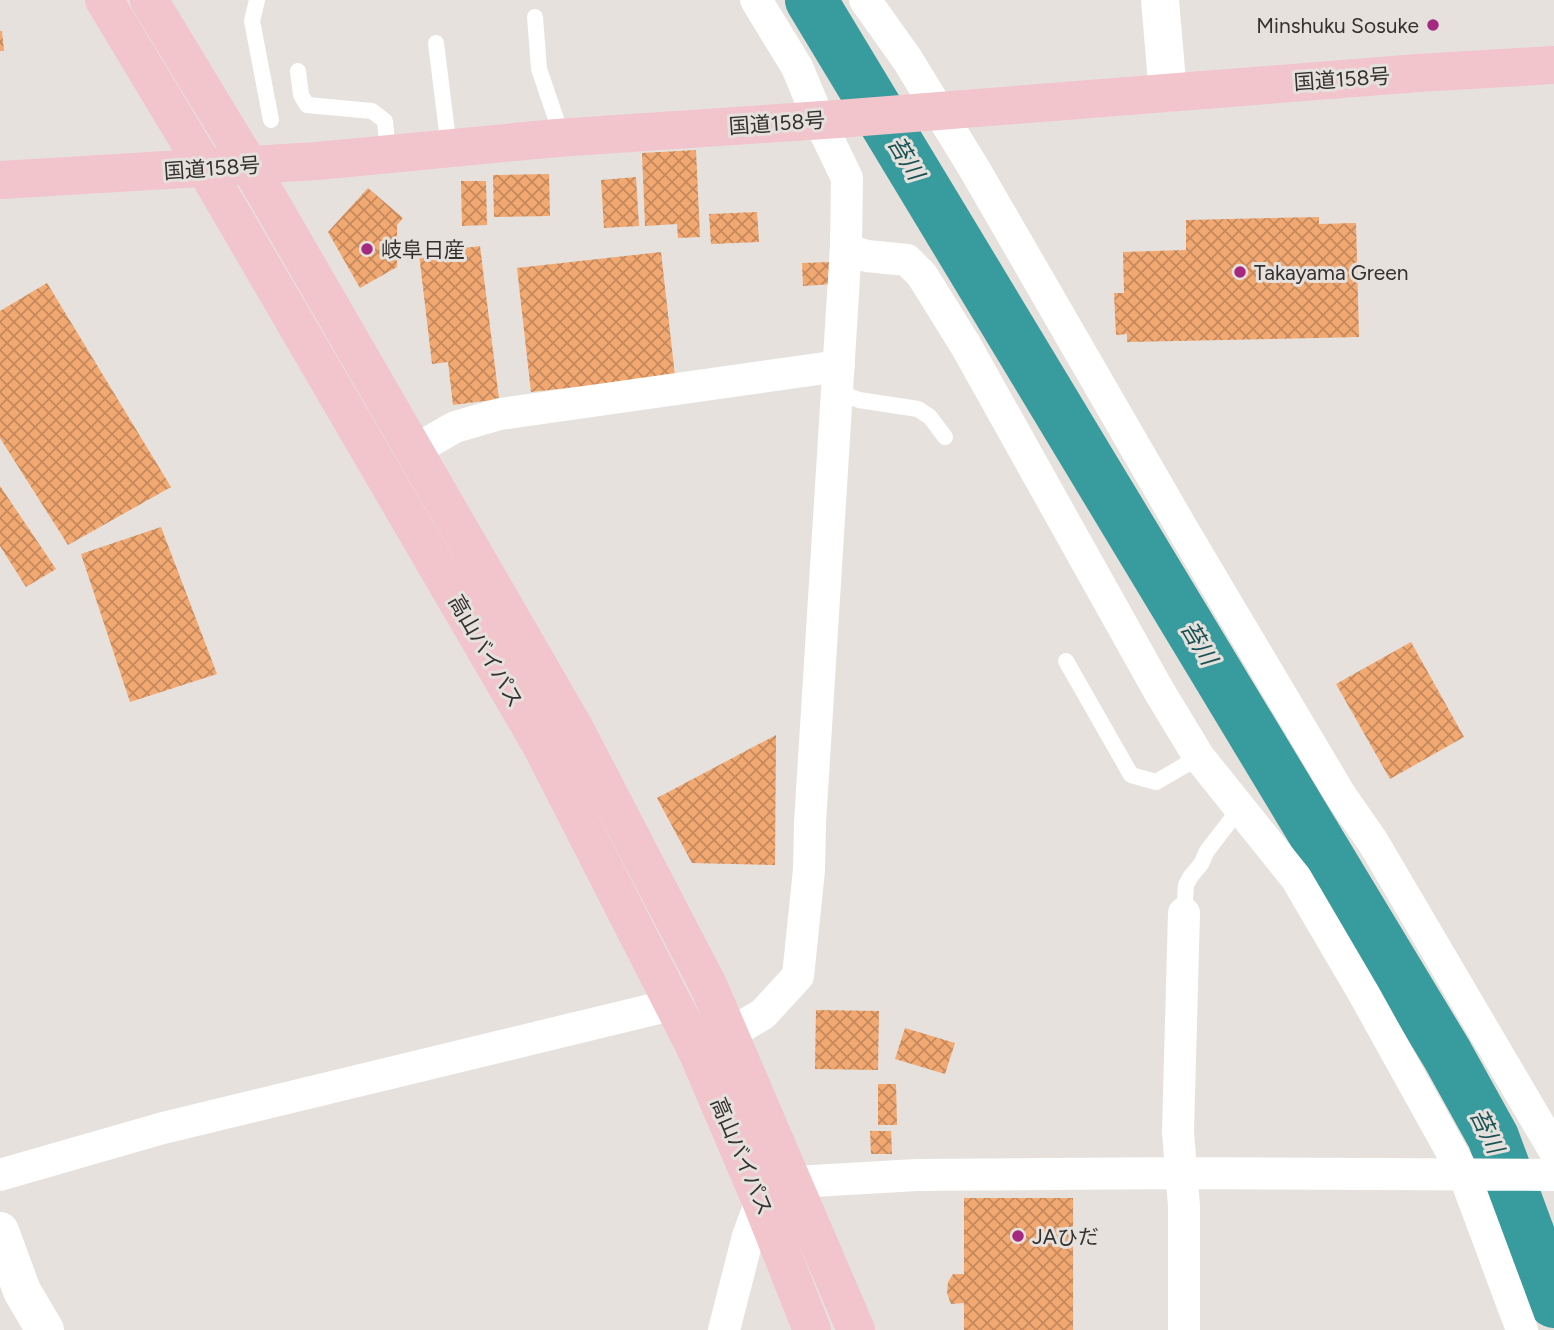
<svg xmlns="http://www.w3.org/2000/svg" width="1554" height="1330" viewBox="0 0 1554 1330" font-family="Figtree,'Noto Sans JP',sans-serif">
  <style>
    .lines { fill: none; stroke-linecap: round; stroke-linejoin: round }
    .river { stroke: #389b9d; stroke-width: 52 }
    .building { fill: url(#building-cross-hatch) }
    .service { stroke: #fff; stroke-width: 16 }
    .minor { stroke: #fff; stroke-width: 32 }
    .tertiary { stroke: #fff; stroke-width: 38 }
    .trunk { stroke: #f2c4cb; stroke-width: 38 }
    .poi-dot { fill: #a32a80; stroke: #e6e1dd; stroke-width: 2.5 }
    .labels { text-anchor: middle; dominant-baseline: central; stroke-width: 6; stroke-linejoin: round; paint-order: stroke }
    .poi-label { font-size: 21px; fill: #333230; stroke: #e6e1dd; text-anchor: start }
    .street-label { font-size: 21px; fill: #333230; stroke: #e6e1dd }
    .water-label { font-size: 23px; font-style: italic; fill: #1a5253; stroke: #e6e1dd }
  </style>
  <defs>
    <pattern id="building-cross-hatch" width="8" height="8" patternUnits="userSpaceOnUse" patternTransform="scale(1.75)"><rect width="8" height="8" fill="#f1a871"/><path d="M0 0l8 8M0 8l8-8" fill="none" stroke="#c4895d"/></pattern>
  </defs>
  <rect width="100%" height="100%" fill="#e6e1dd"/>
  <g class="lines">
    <!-- river -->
    <path class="river" d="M811,0L1447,1054L1493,1137L1554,1302"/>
  </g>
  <!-- building -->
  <path class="building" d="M0,31H2L4,51H0Z
    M696,150L700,237L678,238L677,224L645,226L642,153Z
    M549,174L550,216L494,217L493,175Z
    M636,177L639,226L604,228L601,180Z
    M461,181H486L487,225L462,226Z
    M368,188L403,218L397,225V267L360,288L328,232Z
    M757,212L759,242L711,244L709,214Z
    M1319,217V224L1356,223L1359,337L1127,342V334L1116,335L1114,293H1124L1123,252L1186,250V220Z
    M480,246L499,399L453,405L448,362L432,364L419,254Z
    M661,252L675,376L531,392L517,268Z
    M832,262L833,284L803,286L802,263Z
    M47,283L171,487L68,545L0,438V311Z
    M0,486L56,569L26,587L0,546Z
    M161,527L217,674L130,702L81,554Z
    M1411,642L1464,737L1390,779L1336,684Z
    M776,735L775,865L692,863L657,798Z
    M816,1010L879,1011L878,1070L815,1069Z
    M905,1028L955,1043L945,1074L895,1059Z
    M878,1084H896L897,1125H878Z
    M870,1131H891L892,1154H871Z
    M964,1198H1073V1330H964V1303L951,1304L947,1293L948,1282L953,1274H964Z"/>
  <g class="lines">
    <!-- service -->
    <path class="service" d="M257,0L252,21L271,120
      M535,17L539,69L556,119L557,138
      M436,43L449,148
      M298,71L301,95L307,105L372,111L385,121L388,154
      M837,392L859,400L918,409L930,417L945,437
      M1066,661L1131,775L1156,782L1199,757
      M1184,913L1186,885L1191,876L1201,864L1207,851L1240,808"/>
    <!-- minor -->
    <path class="minor" d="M865,0L907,59L975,170L1186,535L1341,796L1373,842L1554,1150
      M846,246L854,252L867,256L907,260L922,275L966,346L1159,691L1199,757L1296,878L1364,994L1464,1174L1522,1330
      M415,450L455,427L500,414L839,366
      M1184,913L1178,1132L1184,1206V1330
      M731,1033L763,1014L798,976L809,870L810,823L846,246L847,178L819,120L797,67L756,0
      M0,1175L163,1128L675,1004
      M724,1330L748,1236L761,1201L795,1182L917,1175L1182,1173L1554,1175"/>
    <!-- tertiary -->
    <path class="tertiary" d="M1160,0L1168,93
      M0,1231L22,1291L45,1330"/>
    <!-- trunk -->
    <path class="trunk" d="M104,0L205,168L542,747L696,1049L761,1201L812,1330
      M149,0L249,165L575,729L709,987L856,1330
      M0,180L317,161L557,138L838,119L1418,73L1554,65"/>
  </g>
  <!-- markers -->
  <g class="poi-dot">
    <circle cx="1433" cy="25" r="7"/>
    <circle cx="367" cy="249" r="7"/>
    <circle cx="1240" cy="272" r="7"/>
    <circle cx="1018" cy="1236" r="7"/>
  </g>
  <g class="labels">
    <!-- poi labels -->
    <g class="poi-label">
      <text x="1419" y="25" text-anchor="end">Minshuku Sosuke</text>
      <text x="381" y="249">岐阜日産</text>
      <text x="1254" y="272">Takayama Green</text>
      <text x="1032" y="1236">JAひだ</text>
    </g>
    <!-- street labels -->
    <g class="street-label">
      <text transform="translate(1342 79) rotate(-4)">国道158号</text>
      <text transform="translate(777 123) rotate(-4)">国道158号</text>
      <text transform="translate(212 168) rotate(-4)">国道158号</text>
      <text transform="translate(486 651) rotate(60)">高山バイパス</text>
      <text transform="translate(742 1156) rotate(67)">高山バイパス</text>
    </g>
    <!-- water labels -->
    <g class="water-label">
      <text transform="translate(906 158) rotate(59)">苔川</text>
      <text transform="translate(1199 643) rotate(59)">苔川</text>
      <text transform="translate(1487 1131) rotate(64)">苔川</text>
    </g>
  </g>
</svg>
